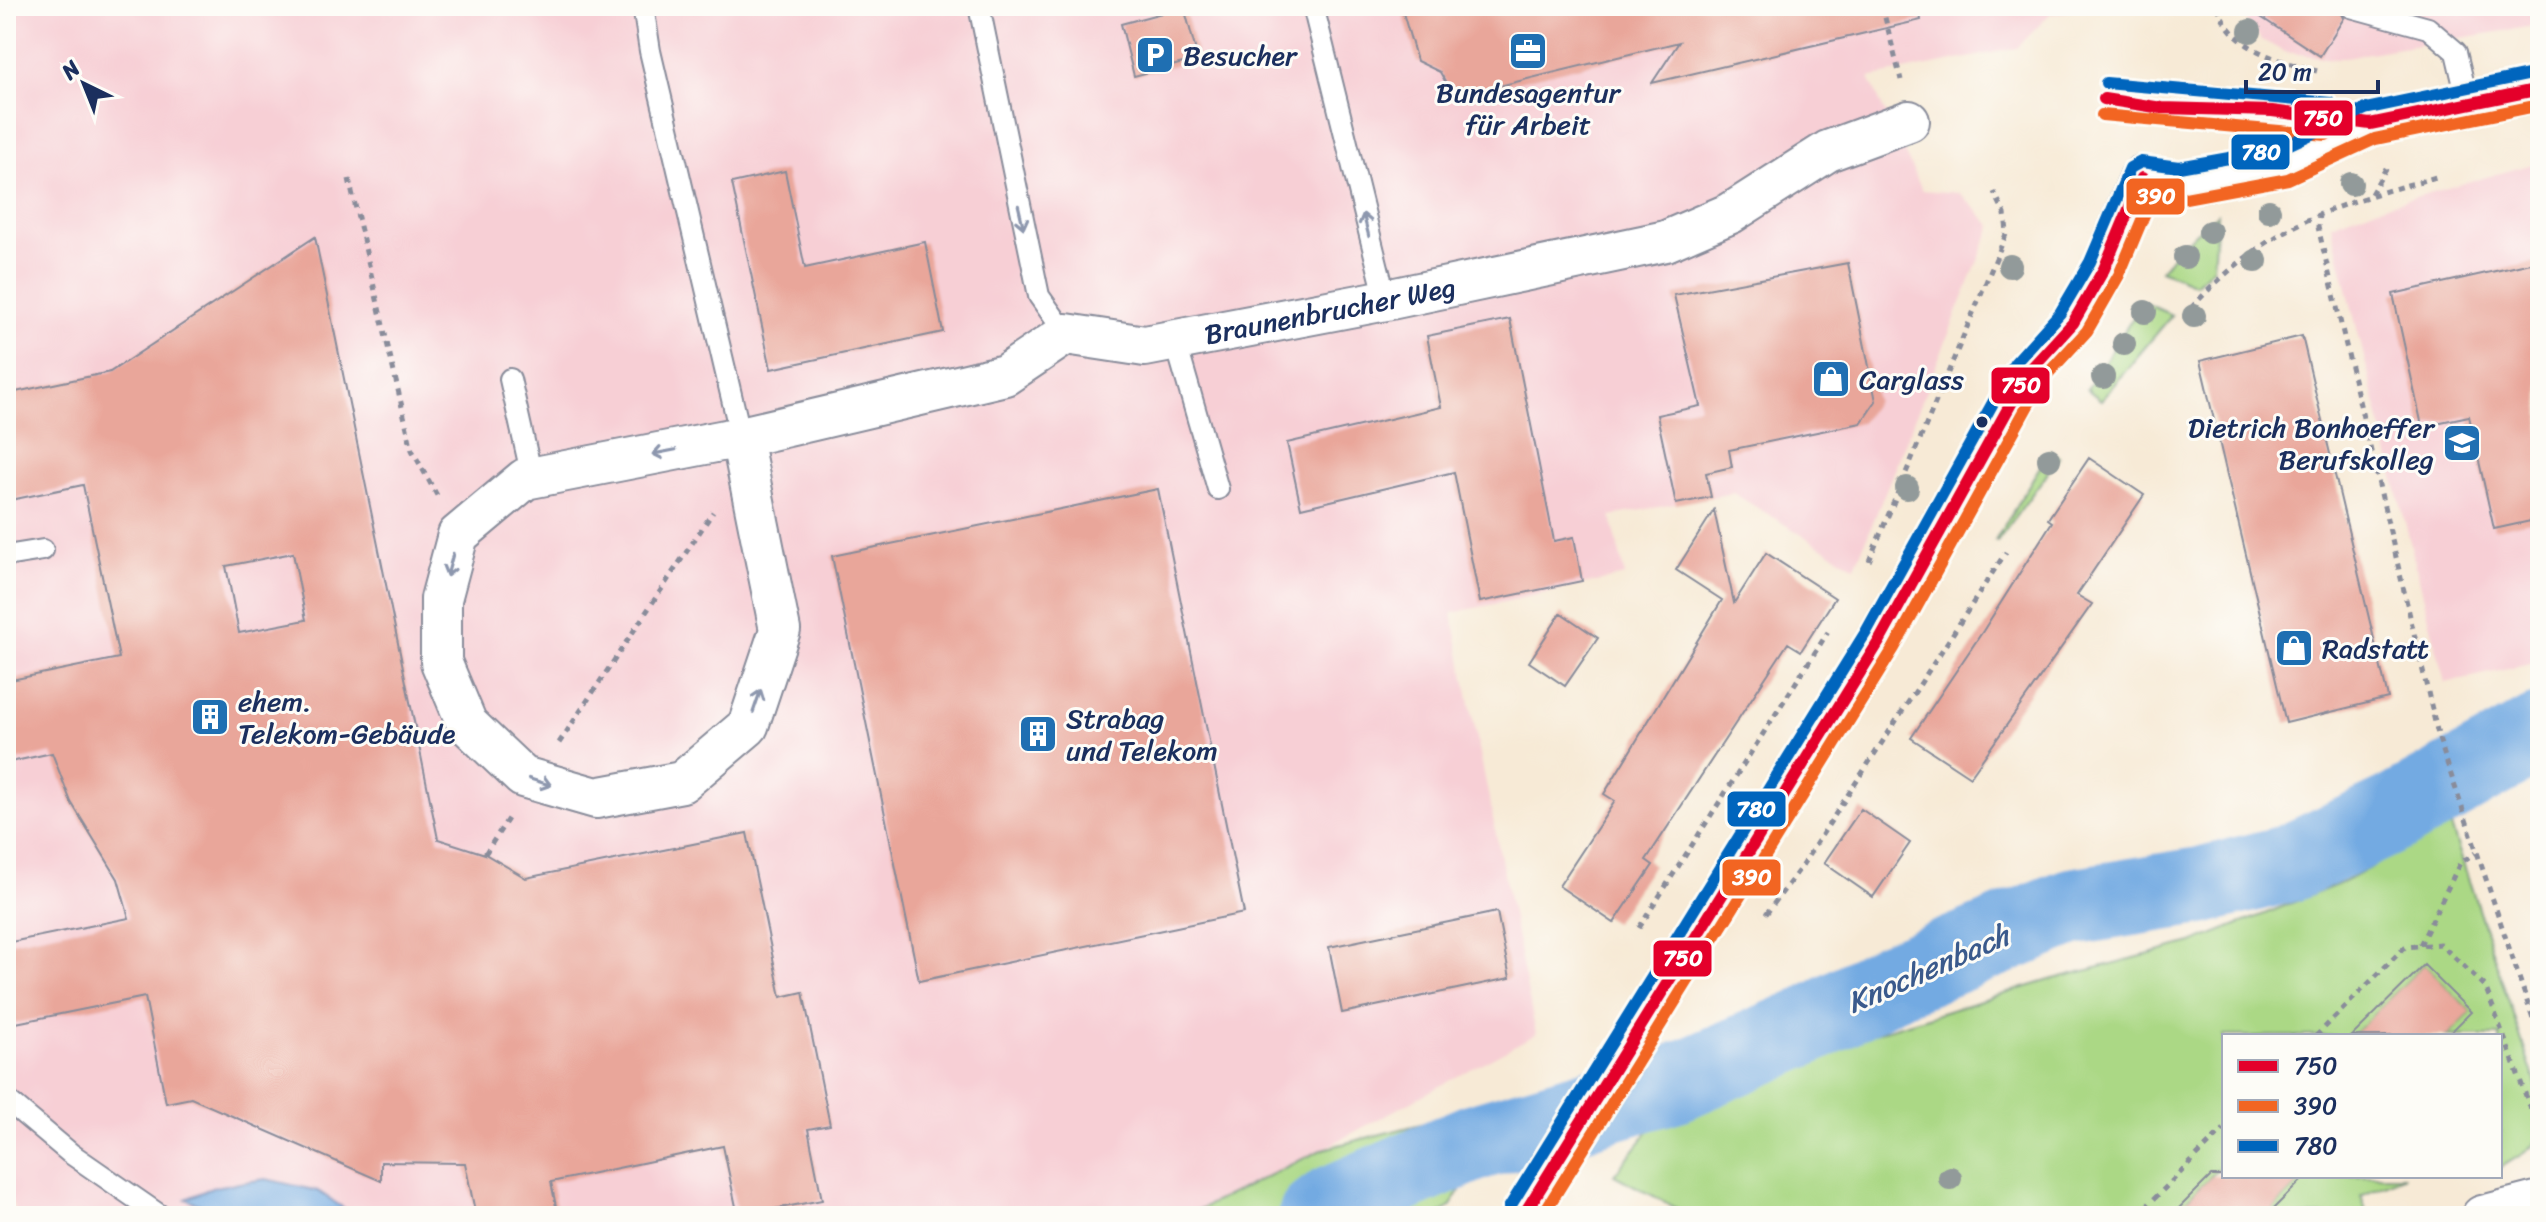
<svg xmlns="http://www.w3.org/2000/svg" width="2546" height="1222" viewBox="0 0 2546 1222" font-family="Sriracha,sans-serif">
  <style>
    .built { fill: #f7cfd5 }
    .green { fill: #abd885; stroke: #638472; stroke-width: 2 }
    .water { fill: #73aae2; stroke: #476ca0; stroke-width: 2 }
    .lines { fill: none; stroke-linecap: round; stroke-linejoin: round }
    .river { stroke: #73aae2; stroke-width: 78 }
    .building { fill: #e9a69a; fill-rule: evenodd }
    .lane-casing { stroke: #898c9a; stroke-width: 24 }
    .street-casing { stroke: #898c9a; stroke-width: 44 }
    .secondary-casing { stroke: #898c9a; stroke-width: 48 }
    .path { stroke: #898c9a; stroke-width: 5; stroke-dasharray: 6 6; stroke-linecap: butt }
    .lane { stroke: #fff; stroke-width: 20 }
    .street { stroke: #fff; stroke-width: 40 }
    .secondary { stroke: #fff; stroke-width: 44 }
    .bus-1-casing { stroke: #fdfcf7; stroke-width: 18 }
    .bus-2-casing { stroke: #fdfcf7; stroke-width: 18 }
    .bus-3-casing { stroke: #fdfcf7; stroke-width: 18 }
    .bus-1 { stroke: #e4002b; stroke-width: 12 }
    .bus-2 { stroke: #f26522; stroke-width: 12 }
    .bus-3 { stroke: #0065bd; stroke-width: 12 }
    .tree { fill: #929a9a }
    .oneway { stroke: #8d97ae }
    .bus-dot { fill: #1b2f5e; stroke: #fdfcf7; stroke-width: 3 }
    .labels { text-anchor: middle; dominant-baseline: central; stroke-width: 6; stroke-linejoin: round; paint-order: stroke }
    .poi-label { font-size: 28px; fill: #1b2f5e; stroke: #fdfcf7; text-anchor: start }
    .street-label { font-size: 28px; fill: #1b2f5e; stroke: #fdfcf7 }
    .water-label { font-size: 30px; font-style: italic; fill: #3a5a8c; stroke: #fdfcf7 }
    .line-badge { stroke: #fdfcf7; stroke-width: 3 }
    .badge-label { font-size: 22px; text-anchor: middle; font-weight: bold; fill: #fff }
  </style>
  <rect width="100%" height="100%" fill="#fdfcf7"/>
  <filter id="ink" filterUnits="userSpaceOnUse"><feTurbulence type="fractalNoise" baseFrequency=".0125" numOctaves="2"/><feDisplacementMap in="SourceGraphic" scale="16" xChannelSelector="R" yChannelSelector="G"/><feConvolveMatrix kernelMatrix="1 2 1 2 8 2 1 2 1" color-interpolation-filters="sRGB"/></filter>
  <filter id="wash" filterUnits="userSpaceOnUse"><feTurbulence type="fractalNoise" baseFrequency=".006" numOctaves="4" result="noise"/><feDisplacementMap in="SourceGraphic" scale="32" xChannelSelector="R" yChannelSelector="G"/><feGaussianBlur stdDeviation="1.8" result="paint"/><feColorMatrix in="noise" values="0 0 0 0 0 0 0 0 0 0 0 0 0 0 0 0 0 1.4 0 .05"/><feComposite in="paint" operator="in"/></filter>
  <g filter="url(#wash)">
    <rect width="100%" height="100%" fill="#f7ead6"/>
    <!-- built -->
    <path class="built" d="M6,6H2105L2050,14L2017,48L1869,78L1922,190L1960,193L1992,226L1855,567L1733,493L1611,516L1625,576L1452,613L1536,1034L1323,1149L1186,1216H17L6,1186Z
      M2234,6H2540V25L2333,59L2285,52L2262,40Z
      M2540,162V662L2445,683L2331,224L2372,209Z"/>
    <!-- green -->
    <path class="green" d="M2217,214L2213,267L2195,284L2161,270L2178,248Z
      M2143,302L2172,315L2101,400L2087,389Z
      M2050,450L2059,457L1997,542L1995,541Z
      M2450,823L2540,1096C2540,1148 2543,1141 2500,1168V1036H2447L2471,1012L2424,965L2352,1036H2224V1163L2171,1216H1691L1614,1175L1652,1127L1838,1044L2050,980L2192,943L2344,882Z
      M1518,1099L1450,1207L1437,1216H1186L1323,1149Z
      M2306,1176H2405L2361,1196L2368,1216H2266Z"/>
    <!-- water -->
    <path class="water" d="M266,1179L318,1191L355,1216H228L186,1199L213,1187Z"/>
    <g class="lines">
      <!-- river -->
      <path class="river" d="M1317,1216L1333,1204L1475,1142L1676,1083L1811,1024L1895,979L2071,907L2200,886L2290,863L2394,814L2540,733"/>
    </g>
    <g id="blocks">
      <!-- building -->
      <path class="building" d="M1401,6H1919L1921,20L1652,83L1679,42L1454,97L1440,72L1417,61Z
        M2244,6H2338L2344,18L2320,56Z
        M1184,7L1198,59L1134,76L1121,24Z
        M785,171L805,268L925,242L943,332L771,369L732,183Z
        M315,237L438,839L485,854L526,878L747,833L781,997L803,992L830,1125L808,1129L822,1200L738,1216L723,1146L551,1182L558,1216H476L465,1163L381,1162V1181L191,1098L166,1103L145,997L6,1025V943L129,918L118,879L71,802L52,753L6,763V681L119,658L83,485L6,501V394L110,372ZM293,553L306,620L239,633L226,566Z
        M2540,261V519L2494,529L2469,416L2422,426L2393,294Z
        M1848,263L1876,401L1861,423L1729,450L1732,467L1706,473L1711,497L1676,504L1657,415L1700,406L1674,295Z
        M1510,319L1554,541L1574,537L1582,581L1480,602L1454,472L1301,508L1287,443L1441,407L1427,336Z
        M2302,336L2388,698L2286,723L2200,361Z
        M2089,458L2144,495L2077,595L2092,604L1970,777L1911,738L1983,631L2052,522L2048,519Z
        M1158,489L1244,913L919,981L832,556Z
        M1714,510L1734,603L1766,553L1835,598L1801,651L1788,643L1646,860L1653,865L1614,923L1559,886L1615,801L1604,794L1722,600L1676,570Z
        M1561,613L1598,638L1565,686L1529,662Z
        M1861,809L1910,843L1873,897L1824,863Z
        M1497,912L1510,978L1342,1013L1329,947Z
        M2424,965L2471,1012L2447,1036H2352Z
        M2211,1176H2306L2266,1216H2171Z"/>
    </g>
  </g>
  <g filter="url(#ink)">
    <use href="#blocks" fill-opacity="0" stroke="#898c9a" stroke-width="2"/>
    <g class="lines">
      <!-- lane casing -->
      <g class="lane-casing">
        <path id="lane" d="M643,6L650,51L741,437
          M979,6L1039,296L1066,334
          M1313,6L1386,300
          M2351,7L2428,28L2456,52L2468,103
          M1175,340L1218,489
          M510,379L532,477
          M6,556L43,550
          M6,1099L70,1153L161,1216"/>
      </g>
      <!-- street casing -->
      <g class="street-casing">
        <g id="street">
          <path id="s1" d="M741,437L780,630L748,726L682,782L596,798L523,777L467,724L441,662V599L458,535L525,479L741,437L1005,375L1066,334L1145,346L1386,300L1666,241L1731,213L1828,151L1909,121"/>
          <path d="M2482,1216L2540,1201"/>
        </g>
      </g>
      <!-- secondary casing -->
      <g class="secondary-casing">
        <path id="secondary" d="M1523,1216L1880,640L2029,371L2073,323L2104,269L2142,178L2179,183L2284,164L2370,124L2540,89"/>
      </g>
      <!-- path -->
      <path class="path" d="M1882,6L1901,80
        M2218,6C2231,50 2278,60 2317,71
        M2538,135L2539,150
        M349,179L412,450L439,499
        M2371,194L2388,165
        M2319,213L2318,227L2439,739L2540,1040
        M2191,308C2269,224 2333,205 2440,176
        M1869,561L2007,232L2005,214L1994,192
        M559,743L713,512
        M485,854L511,814
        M1766,914L1799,870L2006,552
        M1639,928L1828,632
        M2420,945L2460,863L2475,853
        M2316,1036L2405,947L2440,944L2485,986L2532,1112L2540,1109
        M2137,1216L2224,1129"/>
      <!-- lane -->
      <use href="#lane" class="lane"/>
      <!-- street -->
      <use href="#street" class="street"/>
      <!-- secondary -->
      <use href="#secondary" class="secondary"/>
      <!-- bus-1 casing -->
      <g class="bus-1-casing">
        <path id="bus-1" d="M2104,99L2162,108L2272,111L2370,124L2540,89
          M1523,1216L1880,640L2029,371L2073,323L2104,269L2142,178"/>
      </g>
      <!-- bus-2 casing -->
      <g class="bus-2-casing">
        <path id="bus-2" d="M2102,115L2326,135
          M1542,1216L1894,648L2042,380L2087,331L2119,275L2152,196L2180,199L2288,179L2375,139L2540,105"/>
      </g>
      <!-- bus-3 casing -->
      <g class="bus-3-casing">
        <path id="bus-3" d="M2106,83L2330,103
          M1509,1208L1866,632L2015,363L2060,313L2090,262L2130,168L2141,162L2179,167L2279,149L2365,109L2537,73"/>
      </g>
      <!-- bus-1 -->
      <use href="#bus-1" class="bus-1"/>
      <!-- bus-2 -->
      <use href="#bus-2" class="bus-2"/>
      <!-- bus-3 -->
      <use href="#bus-3" class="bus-3"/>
    </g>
    <!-- trees -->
    <g class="tree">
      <circle cx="2250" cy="31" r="12"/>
      <circle cx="2351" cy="184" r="12"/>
      <circle cx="2269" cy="211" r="12"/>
      <circle cx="2210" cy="232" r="12"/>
      <circle cx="2185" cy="257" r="12"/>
      <circle cx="2256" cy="261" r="12"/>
      <circle cx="2010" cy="266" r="12"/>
      <circle cx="2145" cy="312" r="12"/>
      <circle cx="2194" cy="316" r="12"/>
      <circle cx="2124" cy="344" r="12"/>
      <circle cx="2103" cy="377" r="12"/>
      <circle cx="2049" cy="459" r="12"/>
      <circle cx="1907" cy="488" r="12"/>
      <circle cx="1950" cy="1178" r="12"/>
    </g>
    <!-- one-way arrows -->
    <defs><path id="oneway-shaft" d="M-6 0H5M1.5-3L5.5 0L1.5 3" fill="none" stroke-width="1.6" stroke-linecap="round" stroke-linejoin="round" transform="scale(2)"/></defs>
    <g class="oneway">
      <use href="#oneway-shaft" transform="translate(1021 217) rotate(77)"/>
      <use href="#oneway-shaft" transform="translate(1366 225) rotate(-104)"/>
      <use href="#oneway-shaft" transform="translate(664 452) rotate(169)"/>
      <use href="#oneway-shaft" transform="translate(450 565) rotate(105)"/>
      <use href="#oneway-shaft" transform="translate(757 701) rotate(-71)"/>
      <use href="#oneway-shaft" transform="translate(540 782) rotate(17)"/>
    </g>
  </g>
  <!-- icons -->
  <defs>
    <g id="office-square" transform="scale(2)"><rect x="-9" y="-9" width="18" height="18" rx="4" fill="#1f6fb2" stroke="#fdfcf7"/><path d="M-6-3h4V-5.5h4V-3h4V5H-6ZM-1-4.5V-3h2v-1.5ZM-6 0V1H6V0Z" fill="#fff"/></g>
    <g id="parking-square" transform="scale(2)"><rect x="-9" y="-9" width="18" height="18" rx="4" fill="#1f6fb2" stroke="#fdfcf7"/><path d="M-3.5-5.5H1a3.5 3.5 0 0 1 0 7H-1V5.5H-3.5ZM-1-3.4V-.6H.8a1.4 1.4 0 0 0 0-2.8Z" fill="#fff"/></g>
    <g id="shop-square" transform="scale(2)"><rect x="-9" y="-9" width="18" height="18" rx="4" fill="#1f6fb2" stroke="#fdfcf7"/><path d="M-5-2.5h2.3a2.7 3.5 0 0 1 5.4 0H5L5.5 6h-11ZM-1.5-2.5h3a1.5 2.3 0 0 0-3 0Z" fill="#fff"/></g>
    <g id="school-square" transform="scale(2)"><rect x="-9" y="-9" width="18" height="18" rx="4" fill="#1f6fb2" stroke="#fdfcf7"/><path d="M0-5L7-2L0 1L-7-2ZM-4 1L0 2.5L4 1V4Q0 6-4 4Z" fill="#fff"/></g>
    <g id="building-square" transform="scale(2)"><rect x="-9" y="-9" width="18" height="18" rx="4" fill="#1f6fb2" stroke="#fdfcf7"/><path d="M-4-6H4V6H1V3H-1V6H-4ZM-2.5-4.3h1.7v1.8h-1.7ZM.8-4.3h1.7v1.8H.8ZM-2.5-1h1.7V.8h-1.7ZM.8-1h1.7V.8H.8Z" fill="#fff"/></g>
  </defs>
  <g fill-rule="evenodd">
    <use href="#office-square" x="1528" y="51"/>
    <use href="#parking-square" x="1155" y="55"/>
    <use href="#shop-square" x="1831" y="379"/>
    <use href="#school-square" x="2462" y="443"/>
    <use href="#shop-square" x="2294" y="648"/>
    <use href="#building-square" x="210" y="717"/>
    <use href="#building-square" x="1038" y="734"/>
  </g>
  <!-- markers -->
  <circle class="bus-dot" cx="1982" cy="422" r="7"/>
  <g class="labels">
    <!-- poi labels -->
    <g class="poi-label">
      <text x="1183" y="55">Besucher</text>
      <text x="1528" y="92" text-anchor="middle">Bundesagentur<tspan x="1528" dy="32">für Arbeit</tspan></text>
      <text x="1859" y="379">Carglass</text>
      <text x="2434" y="427" text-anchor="end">Dietrich Bonhoeffer<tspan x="2434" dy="32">Berufskolleg</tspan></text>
      <text x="2322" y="648">Radstatt</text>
      <text x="238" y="701">ehem.<tspan x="238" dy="32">Telekom-Gebäude</tspan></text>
      <text x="1066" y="718">Strabag<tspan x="1066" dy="32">und Telekom</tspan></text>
    </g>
    <!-- street labels -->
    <g class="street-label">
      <text stroke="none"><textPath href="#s1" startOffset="1742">Braunenbrucher Weg</textPath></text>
    </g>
    <!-- water labels -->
    <g class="water-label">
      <text transform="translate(1928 969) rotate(-24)">Knochenbach</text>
    </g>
  </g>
  <g class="line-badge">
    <rect x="2293" y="99" width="61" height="38" rx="8" fill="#e4002b"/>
    <rect x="2230" y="133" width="61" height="38" rx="8" fill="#0065bd"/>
    <rect x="2125" y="177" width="61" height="39" rx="8" fill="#f26522"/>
    <rect x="1990" y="366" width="61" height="39" rx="8" fill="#e4002b"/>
    <rect x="1726" y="790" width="61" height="38" rx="8" fill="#0065bd"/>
    <rect x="1721" y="858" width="61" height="39" rx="8" fill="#f26522"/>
    <rect x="1652" y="939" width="61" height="39" rx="8" fill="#e4002b"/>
  </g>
  <g class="badge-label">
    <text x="2323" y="126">750</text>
    <text x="2261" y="160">780</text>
    <text x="2156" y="204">390</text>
    <text x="2021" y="393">750</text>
    <text x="1756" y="817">780</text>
    <text x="1752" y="885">390</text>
    <text x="1683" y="966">750</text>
  </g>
  <!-- margin -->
  <rect width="2546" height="1222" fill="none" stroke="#fdfcf7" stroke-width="32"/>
  <!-- legend -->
  <rect x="2222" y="1034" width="280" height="144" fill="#fdfcf7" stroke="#a3aaba" stroke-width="2"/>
  <rect x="2238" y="1060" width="40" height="12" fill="#e4002b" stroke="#a3aaba" stroke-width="2"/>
  <text x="2294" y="1074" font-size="24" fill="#1b2f5e">750</text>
  <rect x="2238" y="1100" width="40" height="12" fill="#f26522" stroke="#a3aaba" stroke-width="2"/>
  <text x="2294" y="1114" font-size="24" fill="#1b2f5e">390</text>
  <rect x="2238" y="1140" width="40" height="12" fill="#0065bd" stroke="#a3aaba" stroke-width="2"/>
  <text x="2294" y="1154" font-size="24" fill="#1b2f5e">780</text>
  <!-- north arrow -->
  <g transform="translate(84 84) rotate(317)" stroke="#fdfcf7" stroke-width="6" paint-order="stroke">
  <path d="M0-6L14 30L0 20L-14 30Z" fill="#1b2f5e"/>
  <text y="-12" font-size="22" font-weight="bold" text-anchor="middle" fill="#1b2f5e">N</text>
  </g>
  <!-- scale -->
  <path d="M2246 80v12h132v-12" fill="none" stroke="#1b2f5e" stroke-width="4"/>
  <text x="2258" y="80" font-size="24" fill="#1b2f5e" stroke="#fdfcf7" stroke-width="6" paint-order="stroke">20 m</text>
</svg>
